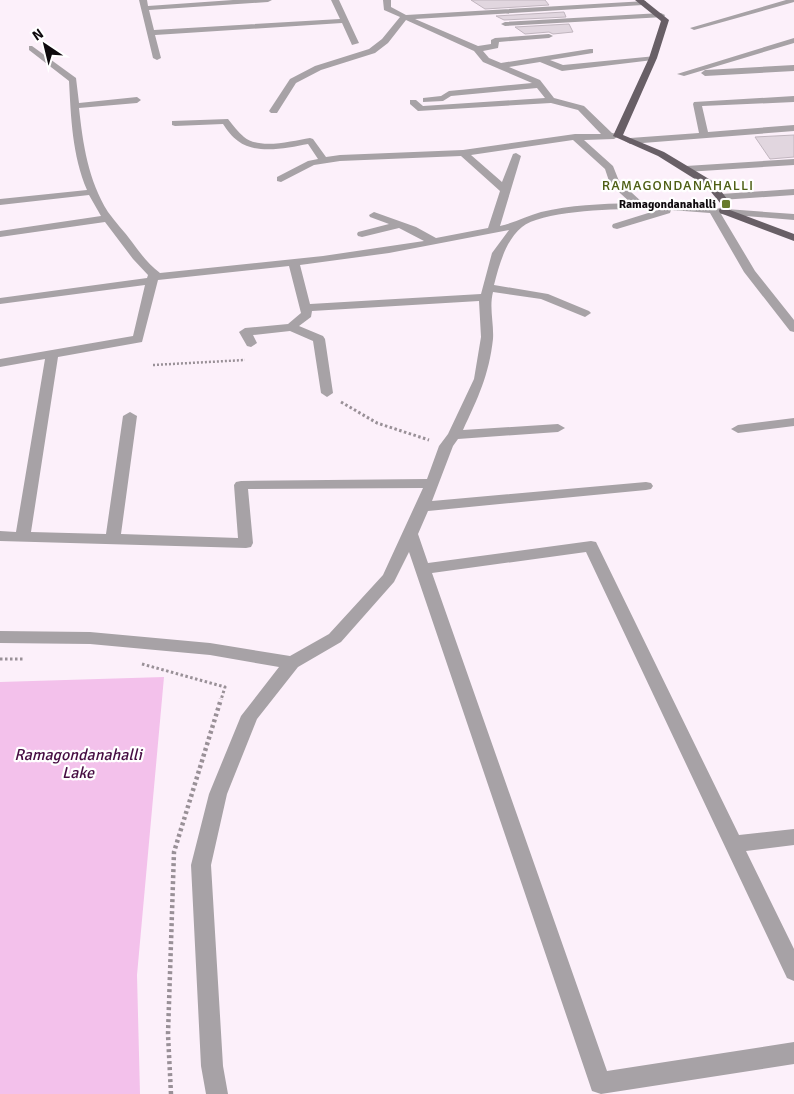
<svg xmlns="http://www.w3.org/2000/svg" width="794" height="1094" viewBox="0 0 794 1094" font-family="Signika,sans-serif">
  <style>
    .water { fill: #f3c1eb }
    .building { fill: #e1d6df; stroke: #c1b6bf }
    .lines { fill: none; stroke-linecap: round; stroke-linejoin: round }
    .path-far2 { stroke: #999097; stroke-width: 2.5; stroke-dasharray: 2 2; stroke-linecap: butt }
    .path-far1 { stroke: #999097; stroke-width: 3; stroke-dasharray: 2.5 2.5; stroke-linecap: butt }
    .path { stroke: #999097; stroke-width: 4.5; stroke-dasharray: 3 3; stroke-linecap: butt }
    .minor { fill: #a7a2a6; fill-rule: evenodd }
    .major { fill: #685f66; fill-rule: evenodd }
    .poi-dot { fill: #677b2b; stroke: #fff; stroke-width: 2 }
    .labels { text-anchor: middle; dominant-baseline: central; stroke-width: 4.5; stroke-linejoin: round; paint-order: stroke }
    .far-poi-label { font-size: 12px; font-weight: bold; fill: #0e0a0d; stroke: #fff; text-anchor: end }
    .far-neighbourhood-label { font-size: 14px; letter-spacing: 1px; fill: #4e5f14; stroke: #fff }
    .water-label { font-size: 16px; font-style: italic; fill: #460d42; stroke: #fff }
  </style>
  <rect width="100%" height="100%" fill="#fcf0fa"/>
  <!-- water -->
  <path class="water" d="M164,677L137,975L140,1094H0V682Z"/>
  <!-- building -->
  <path class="building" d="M471,0H545L549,5L485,9Z
    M564,12L566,17L504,20L496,16Z
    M569,24L573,32L553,34L549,32L525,34L515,27Z
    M794,135V157L770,159L755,137Z"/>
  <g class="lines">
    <!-- path-far2 -->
    <path class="path-far2" d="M153,365L245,360"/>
    <!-- path-far1 -->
    <path class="path-far1" d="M341,402L377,423L429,440
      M0,659H24
      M142,664L225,687L221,700"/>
    <!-- path -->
    <path class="path" d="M171,1094L168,1034L174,852L221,699"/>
    <!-- minor -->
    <path class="minor" d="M139,0H147L148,6L233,0H272L268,2L149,10L154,30L340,19L331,0H339L359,43L352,45L342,23L155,35L161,58L157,60L153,58Z
      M383,0H391V7L406,15L646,1V5H643L415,19L478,46L491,44V40L495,38L549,34L553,36L549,38L499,42L498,48L483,51L489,58L501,63L590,49H593V53L550,60L563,65L656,56L657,58L653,60L562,71L540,62L509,67L540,80L554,98L584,106L612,133L617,134L619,136L614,139L584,140L613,166L619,181L643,203L794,214V220L721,214L755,271L794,320V332L790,331L744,272L710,213L671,210L670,213L617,229L613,228L612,226L613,224L661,209C631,208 544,209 522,227C505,241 499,266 494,285L548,294L589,311L591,313L585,317L541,299L493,292C489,308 494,323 493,339C489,375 478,398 463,430L558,424L565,428L558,432L458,439L453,446L432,501L646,482L651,483L653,486L651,489L646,490L428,511L418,534L428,563L591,541L596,542L739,835L794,829V845L746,851L794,949V981L787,978L586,552L432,573L607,1071L794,1042V1064L601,1094L592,1091L409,552L394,582L341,642L298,667L257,719L227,794L211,865L223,1066L228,1094H206L201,1066L191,865L209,794L241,716L279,667L210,655L90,644L0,643V631L90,632L210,643L290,656L329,634L383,575L423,488L248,489L253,543L251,547L246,548L0,541V531L16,532L45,359L0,367V359L133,336L145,285L0,304V298L147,278L148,275L133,259L105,222L0,237V231L101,216L89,195L0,205V199L87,190C72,155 71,117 69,81L29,50V46H32L76,78L79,103L137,97L141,100L137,103L79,108C83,144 88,180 108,212C115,222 124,231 132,242C140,253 149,265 160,273L323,256L424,241L399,228L362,237L358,236L357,234L358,232L389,224L370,217L369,215L374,212L416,227L436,238L488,228L500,191L461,156L340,161L314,165L281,182L277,181V177L308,161L318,159L308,144C287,148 256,155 238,141C232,137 227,130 223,124L175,126L172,125V121L228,119C233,125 238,132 244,137C260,150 291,141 310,138L313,139L326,157L340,155L463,150L575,134H601L578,110L551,103L418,111L410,104V100H416L423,106L545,98L537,88L451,96L443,101L423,102V98L441,96L449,91L532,83L483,62L474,51L406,20L388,43L375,53L321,70L296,83L277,113H271L269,111L290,79L315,66L369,49L382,39L400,17L384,10ZM573,140L605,169L610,184L631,203C601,204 570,205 541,212C527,216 514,223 500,226L521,156L516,153L513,154L502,182L471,155ZM509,230L492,253L481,294L310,304L300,265L389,253ZM289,266L301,313L288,324L245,328L239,332L247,346L251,347L257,343L253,335L290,331L313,341L321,393L327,397L333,393L325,339L323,336L299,326L311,317L312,311L479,301L481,337L474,379L448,434L439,446L427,479L241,481L236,482L234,485L238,538L121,534L137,416L130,412L123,416L106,534L31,532L58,357L142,342L158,280Z
      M786,0H794V2L694,30L690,28Z
      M661,13L665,15L664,17L505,26L501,24L505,22Z
      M794,38V43L684,76L677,74Z
      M794,65V71L705,76L701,73L705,70Z
      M794,96V102L702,106L708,132L794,125V131L630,144L625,141L630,138L699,133L693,104L694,102Z
      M794,159V165L686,172L681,169L686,166Z
      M794,189V195L721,200L716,197L721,194Z
      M794,418V426L738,433L731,429L738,425Z"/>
    <!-- major -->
    <path class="major" d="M635,0H644L669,20L657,58L623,135L664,152L714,182L731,204L730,210L794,234V241L720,213L719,211L721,204L706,186L658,156L613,136L649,58L661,21Z"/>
  </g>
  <!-- markers -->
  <rect class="poi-dot" x="721" y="199" width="10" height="10" rx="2.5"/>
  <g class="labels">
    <!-- far-poi labels -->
    <g class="far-poi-label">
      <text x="716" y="204">Ramagondanahalli</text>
    </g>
    <!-- far-neighbourhood labels -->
    <g class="far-neighbourhood-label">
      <text x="678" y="185">RAMAGONDANAHALLI</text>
    </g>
    <!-- water labels -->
    <g class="water-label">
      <text x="78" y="755">Ramagondanahalli<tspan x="78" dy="18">Lake</tspan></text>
    </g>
  </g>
  <!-- north arrow -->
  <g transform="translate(45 45) rotate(325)" stroke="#ffffff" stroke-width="4" paint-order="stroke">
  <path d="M0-4L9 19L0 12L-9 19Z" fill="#0e0a0d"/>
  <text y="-8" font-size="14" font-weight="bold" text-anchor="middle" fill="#0e0a0d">N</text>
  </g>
</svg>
